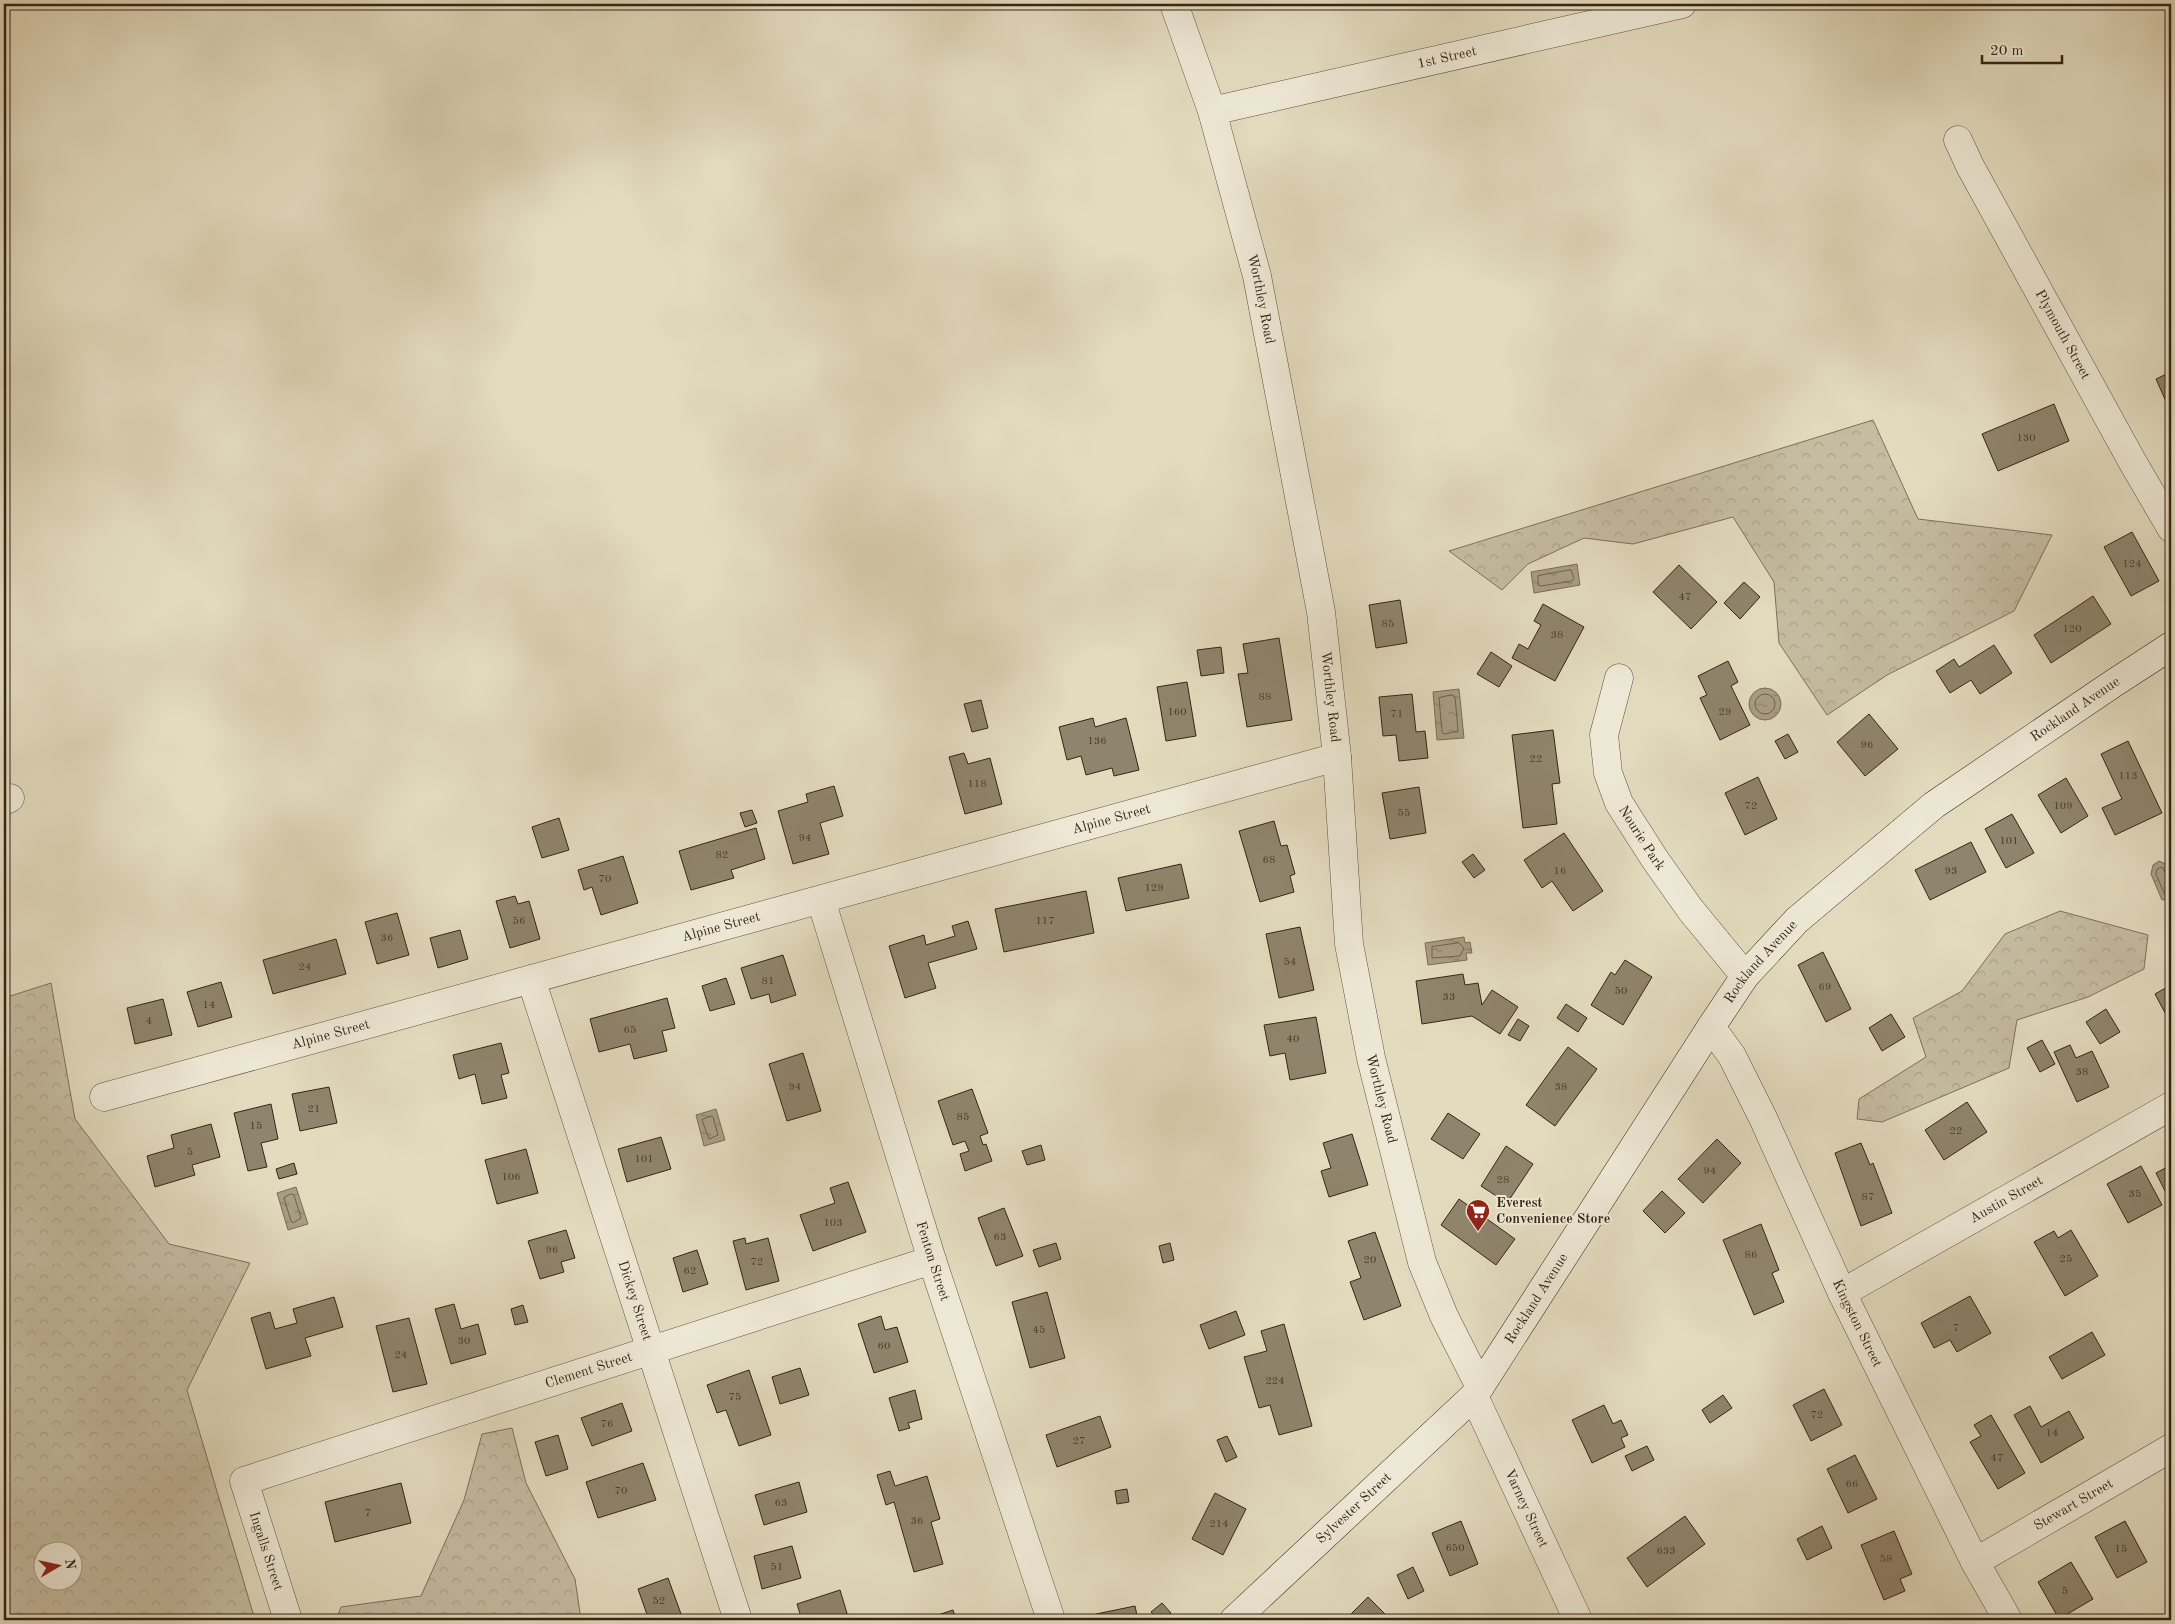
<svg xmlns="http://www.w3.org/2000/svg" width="2175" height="1624" viewBox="0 0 2175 1624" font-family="'Old Standard TT',serif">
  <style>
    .forest { fill: url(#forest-crowns); stroke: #7d705b; fill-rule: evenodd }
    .water { fill: url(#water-ripples); stroke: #7a6d58 }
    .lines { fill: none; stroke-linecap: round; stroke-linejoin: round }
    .shore { stroke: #6e614d; stroke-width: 1 }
    .building { fill: #8f846d; stroke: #352515 }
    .street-casing { stroke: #60523f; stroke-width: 29 }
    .secondary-casing { stroke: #352515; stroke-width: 29 }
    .street { stroke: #ede8d5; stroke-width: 28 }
    .secondary { stroke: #ede8d5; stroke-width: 28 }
    .labels { text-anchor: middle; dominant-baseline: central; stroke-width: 4; stroke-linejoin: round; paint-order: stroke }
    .number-label { font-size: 11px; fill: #4c3d2b }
    .street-label { font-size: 14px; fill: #352515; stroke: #ede8d5 }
    .poi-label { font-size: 14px; font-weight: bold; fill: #352515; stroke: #ede8d5; text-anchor: start }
  </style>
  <defs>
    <pattern id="forest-crowns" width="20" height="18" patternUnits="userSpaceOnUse" patternTransform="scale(1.25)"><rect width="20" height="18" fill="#c5bca1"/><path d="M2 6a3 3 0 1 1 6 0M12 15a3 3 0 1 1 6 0" fill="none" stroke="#aaa18a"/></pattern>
    <pattern id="water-ripples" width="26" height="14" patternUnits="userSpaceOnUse" patternTransform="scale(1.25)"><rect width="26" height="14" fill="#a89d85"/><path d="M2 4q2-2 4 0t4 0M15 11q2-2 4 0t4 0" fill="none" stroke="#8a806c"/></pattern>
  </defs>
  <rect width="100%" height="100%" fill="#e3dbbe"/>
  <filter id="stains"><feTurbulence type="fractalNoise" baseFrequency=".004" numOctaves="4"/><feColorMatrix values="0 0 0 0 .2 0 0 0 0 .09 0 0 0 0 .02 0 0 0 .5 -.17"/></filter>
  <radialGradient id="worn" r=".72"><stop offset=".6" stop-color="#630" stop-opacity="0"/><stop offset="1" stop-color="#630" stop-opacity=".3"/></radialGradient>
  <!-- forest -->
  <path class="forest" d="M1873,420L1918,519L2052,535L2014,611L1887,675L1827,715L1779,643L1774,582L1733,517L1633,544L1584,538L1528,564L1502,590L1449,551Z
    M2060,911L2148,935L2144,969L2088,997L2017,1020L2009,1068L1882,1122L1857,1119L1859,1099L1926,1057L1913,1018L1962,991L2005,934Z
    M51,983L75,1119L169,1244L250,1263L187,1390L255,1620H4V998ZM42,1552H72V1582H42Z
    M512,1428L526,1483L575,1579L581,1620H336L341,1607L421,1596L464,1500L482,1434Z"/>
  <!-- water -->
  <path class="water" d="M1577,564L1580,585L1534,593L1531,572Z
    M1749 704a16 16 0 1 1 32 0a16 16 0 1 1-32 0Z
    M1459,689L1464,738L1437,740L1433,692Z
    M2159,861L2166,864L2171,875L2170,899L2162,900L2151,874L2153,865Z
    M1464,937L1465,943L1470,942L1472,953H1466L1467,960L1428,965L1425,943Z
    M716,1109L725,1140L704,1146L696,1115Z
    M296,1187L308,1224L288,1230L277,1193Z"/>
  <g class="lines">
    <!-- shore -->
    <path class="shore" d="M1571,570L1574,578L1572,581L1541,586L1538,585V576Z
      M1755 704a10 10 0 1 1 20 0a10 10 0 1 1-20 0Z
      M1452,695L1455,697L1458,731L1444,734L1442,732L1439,698Z
      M2171,875L2166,874L2162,867L2157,869L2156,874L2164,893L2171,894
      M1459,943L1464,948L1460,956L1432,958V947Z
      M711,1116L713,1117L718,1135L709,1139L702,1120Z
      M291,1194L294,1195L301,1218L293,1223L291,1221L284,1198Z"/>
  </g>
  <!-- building -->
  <path class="building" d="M2171,372V413L2156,379Z
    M2054,404L2069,441L1998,471L1982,434Z
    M2132,532L2159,581L2131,596L2104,547Z
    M1679,565L1717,602L1691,629L1653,592Z
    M1744,582L1760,597L1740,619L1724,603Z
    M2093,596L2111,624L2051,663L2034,635Z
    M1400,600L1407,643L1376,648L1369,605Z
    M1543,604L1584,627L1555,681L1512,658L1519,644L1528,649L1541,625L1534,621Z
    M1279,638L1292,720L1247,727L1238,674L1248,673L1243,644Z
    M1994,645L2012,673L1980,694L1971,680L1950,693L1936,671L1954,659L1959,667Z
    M1221,647L1224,673L1201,676L1197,650Z
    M1491,652L1512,666L1499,687L1477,674Z
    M1728,661L1738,682L1731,686L1750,725L1720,740L1700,698L1707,695L1698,676Z
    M1187,682L1196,736L1166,741L1157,687Z
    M1412,694L1416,732L1425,731L1428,758L1399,761L1396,735L1383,736L1379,697Z
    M981,700L988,728L972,732L964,704Z
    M1869,714L1898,749L1865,776L1837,742Z
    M1093,718L1095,727L1126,718L1139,770L1114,776L1112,768L1086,775L1081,756L1067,760L1059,727Z
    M1553,730L1560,783L1552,784L1557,824L1523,828L1512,735Z
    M1788,734L1798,752L1785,759L1775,741Z
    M2128,741L2162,813L2115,835L2102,808L2122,799L2101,754Z
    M964,753L968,764L990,758L1002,804L965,814L949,757Z
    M1758,777L1777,819L1745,835L1725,793Z
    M2066,778L2088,816L2061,833L2038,795Z
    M834,786L843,816L820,823L829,854L793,864L778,811L808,802L806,794Z
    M1419,787L1426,833L1390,839L1382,793Z
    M752,810L757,823L745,827L740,813Z
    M2012,814L2034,853L2006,868L1985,829Z
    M559,818L569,850L542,858L532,827Z
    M1274,821L1281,846L1287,845L1295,874L1290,876L1294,892L1260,902L1239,831Z
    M756,828L765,859L731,870L734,878L691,890L679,851Z
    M1564,833L1603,891L1573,911L1552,881L1542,888L1524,860Z
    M1971,842L1986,872L1930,900L1915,870Z
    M1473,854L1485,870L1474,878L1462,862Z
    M623,856L638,903L601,915L592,887L584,890L578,870Z
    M1181,864L1189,898L1126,911L1118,878Z
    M1086,891L1094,933L1004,952L995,909Z
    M515,896L518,904L529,901L540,939L510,948L496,901Z
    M397,913L409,955L377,964L365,922Z
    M968,921L977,949L928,963L936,988L905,998L889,946L924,935L926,945L955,936L952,926Z
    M1300,927L1314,990L1279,998L1266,934Z
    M460,930L468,959L438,968L430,938Z
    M336,939L346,974L273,994L263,960Z
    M1823,952L1851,1009L1826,1022L1798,965Z
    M783,955L796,995L771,1003L769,994L751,999L741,968Z
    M1625,960L1652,977L1623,1025L1591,1005L1611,972L1615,975Z
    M1463,974L1465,985L1478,983L1482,1005L1492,990L1518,1007L1500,1034L1472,1016L1422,1024L1416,981Z
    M726,978L735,1004L710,1011L702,986Z
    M221,982L232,1017L198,1027L187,992Z
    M2171,985V1024L2155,994Z
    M667,998L675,1028L662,1031L667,1051L634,1059L630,1044L599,1052L590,1019Z
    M163,999L172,1035L135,1044L127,1008Z
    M1566,1004L1587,1018L1578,1032L1557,1018Z
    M2106,1009L2120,1032L2100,1044L2086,1022Z
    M1891,1014L1905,1037L1882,1051L1869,1028Z
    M1316,1017L1326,1073L1290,1080L1285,1053L1270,1056L1264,1025Z
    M1518,1019L1529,1026L1520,1041L1508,1035Z
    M2042,1040L2055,1064L2040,1072L2027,1048Z
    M501,1043L509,1073L501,1075L507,1098L482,1104L475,1074L459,1079L453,1055Z
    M2070,1045L2076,1058L2092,1051L2109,1087L2077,1102L2054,1052Z
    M1568,1047L1597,1069L1555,1126L1526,1105Z
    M803,1053L821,1111L787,1121L769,1064Z
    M329,1087L337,1123L300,1131L292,1094Z
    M972,1089L988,1133L980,1136L983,1145L986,1144L992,1161L965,1171L960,1154L969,1151L965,1141L953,1145L938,1101Z
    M1967,1102L1987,1132L1944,1160L1925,1130Z
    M271,1104L278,1139L261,1143L267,1167L248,1171L234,1113Z
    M1448,1113L1480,1134L1463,1159L1431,1139Z
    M211,1124L220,1157L192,1165L195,1175L155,1187L147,1156L174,1148L171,1135Z
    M1352,1134L1368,1185L1329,1197L1321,1171L1331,1168L1323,1143Z
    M661,1137L671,1169L627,1182L618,1149Z
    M1717,1139L1741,1163L1703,1203L1678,1179Z
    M1861,1143L1870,1165L1873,1163L1892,1213L1861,1226L1835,1153Z
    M1041,1145L1045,1160L1027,1165L1022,1151Z
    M1506,1146L1533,1164L1507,1203L1481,1186Z
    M526,1149L538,1193L497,1204L485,1160Z
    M294,1163L297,1174L279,1179L276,1169Z
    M2171,1165V1201H2170L2156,1173Z
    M2141,1166L2162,1205L2128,1223L2107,1184Z
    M848,1182L866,1232L813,1251L800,1215L835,1203L830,1188Z
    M1662,1191L1685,1213L1665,1233L1643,1211Z
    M1459,1199L1515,1239L1496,1265L1441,1225Z
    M1004,1208L1023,1256L996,1266L978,1218Z
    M1761,1224L1779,1270L1772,1273L1784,1302L1754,1315L1723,1240Z
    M566,1230L575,1258L561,1262L564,1272L540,1279L528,1241Z
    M2071,1230L2098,1276L2065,1296L2034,1242L2054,1231L2058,1238Z
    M1375,1232L1401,1306L1364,1320L1350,1282L1361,1278L1348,1241Z
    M745,1238L746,1244L768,1238L779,1281L746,1290L733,1241Z
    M1056,1243L1061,1259L1039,1267L1033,1250Z
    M1170,1243L1174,1260L1163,1263L1159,1246Z
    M697,1250L708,1284L683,1292L673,1258Z
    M1047,1292L1065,1358L1030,1368L1012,1302Z
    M1970,1296L1991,1333L1957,1352L1950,1340L1934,1348L1921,1323Z
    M334,1297L343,1327L305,1338L311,1356L266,1369L251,1318L270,1312L275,1329L297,1323L293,1309Z
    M454,1304L461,1329L478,1324L486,1354L451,1364L435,1309Z
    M523,1305L528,1322L515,1325L511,1309Z
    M1236,1311L1245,1335L1209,1349L1200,1325Z
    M881,1316L885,1330L897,1327L908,1362L874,1373L858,1324Z
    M409,1318L427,1384L393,1392L376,1326Z
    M1284,1324L1312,1426L1279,1435L1270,1405L1259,1408L1244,1357L1267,1351L1261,1331Z
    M2092,1332L2105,1355L2062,1379L2049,1357Z
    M800,1368L809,1395L780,1404L772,1377Z
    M749,1370L771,1435L739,1446L726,1410L717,1413L707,1385Z
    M1824,1389L1842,1425L1811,1441L1793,1405Z
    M915,1390L922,1419L908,1423L910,1428L899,1431L889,1398Z
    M1723,1395L1732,1408L1710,1423L1702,1410Z
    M622,1403L632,1431L592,1446L581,1418Z
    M1604,1405L1613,1424L1621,1420L1628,1435L1621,1438L1625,1447L1592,1463L1572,1420Z
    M2030,1406L2041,1427L2069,1411L2084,1438L2041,1463L2014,1415Z
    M1991,1415L2025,1473L1998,1489L1970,1442L1981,1436L1974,1425Z
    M1100,1416L1111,1447L1057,1467L1046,1435Z
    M558,1435L568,1469L546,1476L535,1442Z
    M1227,1436L1237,1457L1226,1462L1217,1440Z
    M1647,1446L1654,1460L1632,1471L1625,1456Z
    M1855,1455L1877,1499L1848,1513L1827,1469Z
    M643,1463L656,1500L598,1518L586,1482Z
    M890,1471L895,1486L927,1476L940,1519L931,1522L943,1564L914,1572L894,1502L886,1505L877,1475Z
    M799,1482L807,1512L764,1525L755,1495Z
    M401,1483L411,1523L335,1542L325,1502Z
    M1127,1489L1129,1502L1117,1504L1115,1491Z
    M1215,1493L1246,1509L1223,1555L1192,1539Z
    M1685,1516L1705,1544L1647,1587L1627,1558Z
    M1461,1521L1478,1564L1450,1576L1432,1533Z
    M2125,1521L2147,1562L2117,1578L2095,1537Z
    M1822,1526L1832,1548L1807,1560L1797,1539Z
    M1894,1531L1912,1574L1900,1579L1905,1591L1884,1600L1861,1545Z
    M792,1546L801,1578L762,1589L754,1556Z
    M2071,1562L2093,1599L2059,1619L2038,1582Z
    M1413,1567L1424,1591L1408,1599L1397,1575Z
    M668,1578L681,1614L663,1620H649L638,1589Z
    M840,1590L849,1620H795L801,1617L797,1604Z
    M1368,1597L1391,1620H1345Z
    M1162,1603L1171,1613L1163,1620H1158L1151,1612Z
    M1135,1606L1138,1620H1098L1096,1614Z
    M953,1610L956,1620H937L935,1616Z"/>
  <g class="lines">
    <!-- street casing -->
    <g class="street-casing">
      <g id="street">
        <path id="s1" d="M1174,4L1212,111L1257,276L1321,612L1337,757L1349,944L1371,1058L1422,1262L1444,1316L1480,1387"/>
        <path id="s2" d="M1212,111L1682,4"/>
        <path id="s3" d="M1958,140L1970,166L2132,461L2171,528"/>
        <path id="s4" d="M1619,678L1604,735L1608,773L1619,803L1654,858L1690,909L1745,976"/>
        <path d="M4,801L10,798"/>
        <path id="s5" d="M821,900L932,1260L1051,1620"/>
        <path id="s6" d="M531,979L738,1620"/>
        <path id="s7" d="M1711,1027L1732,1056L1763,1118L1842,1293L1975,1562L2008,1620"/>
        <path id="s8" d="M104,1097L1337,757"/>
        <path id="s9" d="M1842,1293L2171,1106"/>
        <path id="s10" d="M1474,1396L1578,1620"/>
        <path id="s11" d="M1975,1562L2171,1448"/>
        <path id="s12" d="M288,1620L244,1481L932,1260"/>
      </g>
    </g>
    <!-- secondary casing -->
    <g class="secondary-casing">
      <g id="secondary">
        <path id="s13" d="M1234,1620L1474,1396L1711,1027L1745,976L1797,920L1934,805L2114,683L2171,646"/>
      </g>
    </g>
    <!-- street -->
    <use href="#street" class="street"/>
    <!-- secondary -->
    <use href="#secondary" class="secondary"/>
  </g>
  <!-- icons -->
  <defs>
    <g id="supermarket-pin" transform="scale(1.25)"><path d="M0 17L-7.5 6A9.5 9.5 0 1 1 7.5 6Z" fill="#8f2418" stroke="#ede8d5"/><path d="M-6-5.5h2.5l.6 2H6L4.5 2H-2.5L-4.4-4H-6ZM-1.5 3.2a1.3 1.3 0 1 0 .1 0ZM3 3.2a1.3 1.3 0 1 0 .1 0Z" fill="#fff"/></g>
  </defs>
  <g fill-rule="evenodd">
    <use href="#supermarket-pin" x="1478" y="1211"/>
  </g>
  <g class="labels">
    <!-- number labels -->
    <g class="number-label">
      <text x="2026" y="438">130</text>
      <text x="2132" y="564">124</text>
      <text x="1685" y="597">47</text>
      <text x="1388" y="624">85</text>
      <text x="2072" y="629">120</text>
      <text x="1557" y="635">38</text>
      <text x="1265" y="697">88</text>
      <text x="1177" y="712">160</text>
      <text x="1725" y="712">29</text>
      <text x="1397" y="714">71</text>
      <text x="1097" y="741">136</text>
      <text x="1867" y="745">96</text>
      <text x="1536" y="759">22</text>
      <text x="2128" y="776">113</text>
      <text x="977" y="784">118</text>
      <text x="1751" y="806">72</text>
      <text x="2063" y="806">109</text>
      <text x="1404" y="813">55</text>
      <text x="805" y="838">94</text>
      <text x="2009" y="841">101</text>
      <text x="722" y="855">82</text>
      <text x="1269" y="860">68</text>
      <text x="1560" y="871">16</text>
      <text x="1951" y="871">93</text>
      <text x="605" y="879">70</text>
      <text x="1154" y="888">129</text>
      <text x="519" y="921">56</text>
      <text x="1045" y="921">117</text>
      <text x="387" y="938">36</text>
      <text x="1290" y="962">54</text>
      <text x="305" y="967">24</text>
      <text x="768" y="981">81</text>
      <text x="1825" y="987">69</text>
      <text x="1621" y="991">50</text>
      <text x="1449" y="997">33</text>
      <text x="209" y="1005">14</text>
      <text x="149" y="1021">4</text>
      <text x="630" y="1030">65</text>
      <text x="1293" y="1039">40</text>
      <text x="2082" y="1072">38</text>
      <text x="795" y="1087">94</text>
      <text x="1561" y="1087">38</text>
      <text x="314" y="1109">21</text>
      <text x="963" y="1117">85</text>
      <text x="256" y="1126">15</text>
      <text x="1956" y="1131">22</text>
      <text x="190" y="1152">5</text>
      <text x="644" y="1159">101</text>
      <text x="1710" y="1171">94</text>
      <text x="511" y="1177">106</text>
      <text x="1503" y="1180">28</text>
      <text x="2135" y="1194">35</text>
      <text x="1868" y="1197">87</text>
      <text x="833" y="1223">103</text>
      <text x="1000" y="1237">63</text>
      <text x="552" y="1250">96</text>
      <text x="1751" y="1255">86</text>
      <text x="2066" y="1259">25</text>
      <text x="1370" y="1260">20</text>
      <text x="757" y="1262">72</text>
      <text x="690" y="1271">62</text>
      <text x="1956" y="1328">7</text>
      <text x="1039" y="1330">45</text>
      <text x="464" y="1341">30</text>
      <text x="884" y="1346">60</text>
      <text x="401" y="1355">24</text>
      <text x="1275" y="1381">224</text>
      <text x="735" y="1397">75</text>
      <text x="1817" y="1415">72</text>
      <text x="607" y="1424">76</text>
      <text x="2052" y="1433">14</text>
      <text x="1079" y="1441">27</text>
      <text x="1997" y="1458">47</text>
      <text x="1852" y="1484">66</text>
      <text x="621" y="1491">70</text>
      <text x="781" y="1503">63</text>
      <text x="368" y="1513">7</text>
      <text x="917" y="1521">36</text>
      <text x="1219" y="1524">214</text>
      <text x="1455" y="1548">650</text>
      <text x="2121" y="1549">15</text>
      <text x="1666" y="1551">633</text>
      <text x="1886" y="1559">58</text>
      <text x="777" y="1567">51</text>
      <text x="2065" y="1591">5</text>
      <text x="659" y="1601">52</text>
    </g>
    <!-- street labels -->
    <g class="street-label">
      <text stroke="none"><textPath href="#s2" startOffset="241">1st Street</textPath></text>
      <text stroke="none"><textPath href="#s1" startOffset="308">Worthley Road</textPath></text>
      <text stroke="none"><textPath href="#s3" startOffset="221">Plymouth Street</textPath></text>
      <text stroke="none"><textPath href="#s1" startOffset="712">Worthley Road</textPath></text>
      <text stroke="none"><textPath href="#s13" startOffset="1254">Rockland Avenue</textPath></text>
      <text stroke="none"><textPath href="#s8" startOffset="1045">Alpine Street</textPath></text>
      <text stroke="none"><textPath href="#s4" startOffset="171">Nourie Park</textPath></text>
      <text stroke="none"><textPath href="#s8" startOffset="640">Alpine Street</textPath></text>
      <text stroke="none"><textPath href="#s13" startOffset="849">Rockland Avenue</textPath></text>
      <text stroke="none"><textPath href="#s8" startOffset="235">Alpine Street</textPath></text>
      <text stroke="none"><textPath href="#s1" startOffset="1118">Worthley Road</textPath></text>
      <text stroke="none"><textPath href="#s9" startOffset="189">Austin Street</textPath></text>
      <text stroke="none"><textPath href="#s5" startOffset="378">Fenton Street</textPath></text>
      <text stroke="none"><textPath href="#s13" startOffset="444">Rockland Avenue</textPath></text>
      <text stroke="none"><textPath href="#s6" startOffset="338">Dickey Street</textPath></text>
      <text stroke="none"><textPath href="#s7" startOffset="331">Kingston Street</textPath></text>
      <text stroke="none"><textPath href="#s12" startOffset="508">Clement Street</textPath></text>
      <text stroke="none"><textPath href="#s11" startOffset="114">Stewart Street</textPath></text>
      <text stroke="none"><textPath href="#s13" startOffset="164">Sylvester Street</textPath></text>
      <text stroke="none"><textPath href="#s10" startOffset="124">Varney Street</textPath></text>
      <text transform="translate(266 1551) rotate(72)">Ingalls Street</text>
    </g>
    <!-- poi labels -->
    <g class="poi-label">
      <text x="1496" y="1203">Everest<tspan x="1496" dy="16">Convenience Store</tspan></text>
    </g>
  </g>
  <!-- margin -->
  <rect width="2175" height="1624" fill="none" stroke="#e3dbbe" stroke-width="20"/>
  <rect x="5" y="5" width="2165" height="1614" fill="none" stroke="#352515" stroke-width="2.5"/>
  <rect x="10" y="10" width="2155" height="1604" fill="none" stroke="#352515"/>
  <!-- north arrow -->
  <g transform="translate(58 1566) rotate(81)"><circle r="24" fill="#ede8d5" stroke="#a39a88"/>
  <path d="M0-4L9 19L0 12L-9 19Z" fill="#8f2418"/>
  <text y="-8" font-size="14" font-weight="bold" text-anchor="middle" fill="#352515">N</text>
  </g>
  <!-- scale -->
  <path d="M1982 55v8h80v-8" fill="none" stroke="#352515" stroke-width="2.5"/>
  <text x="1990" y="55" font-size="15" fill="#352515" stroke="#ede8d5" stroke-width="4" paint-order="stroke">20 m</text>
  <rect width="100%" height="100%" filter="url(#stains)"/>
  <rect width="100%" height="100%" fill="url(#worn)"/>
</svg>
